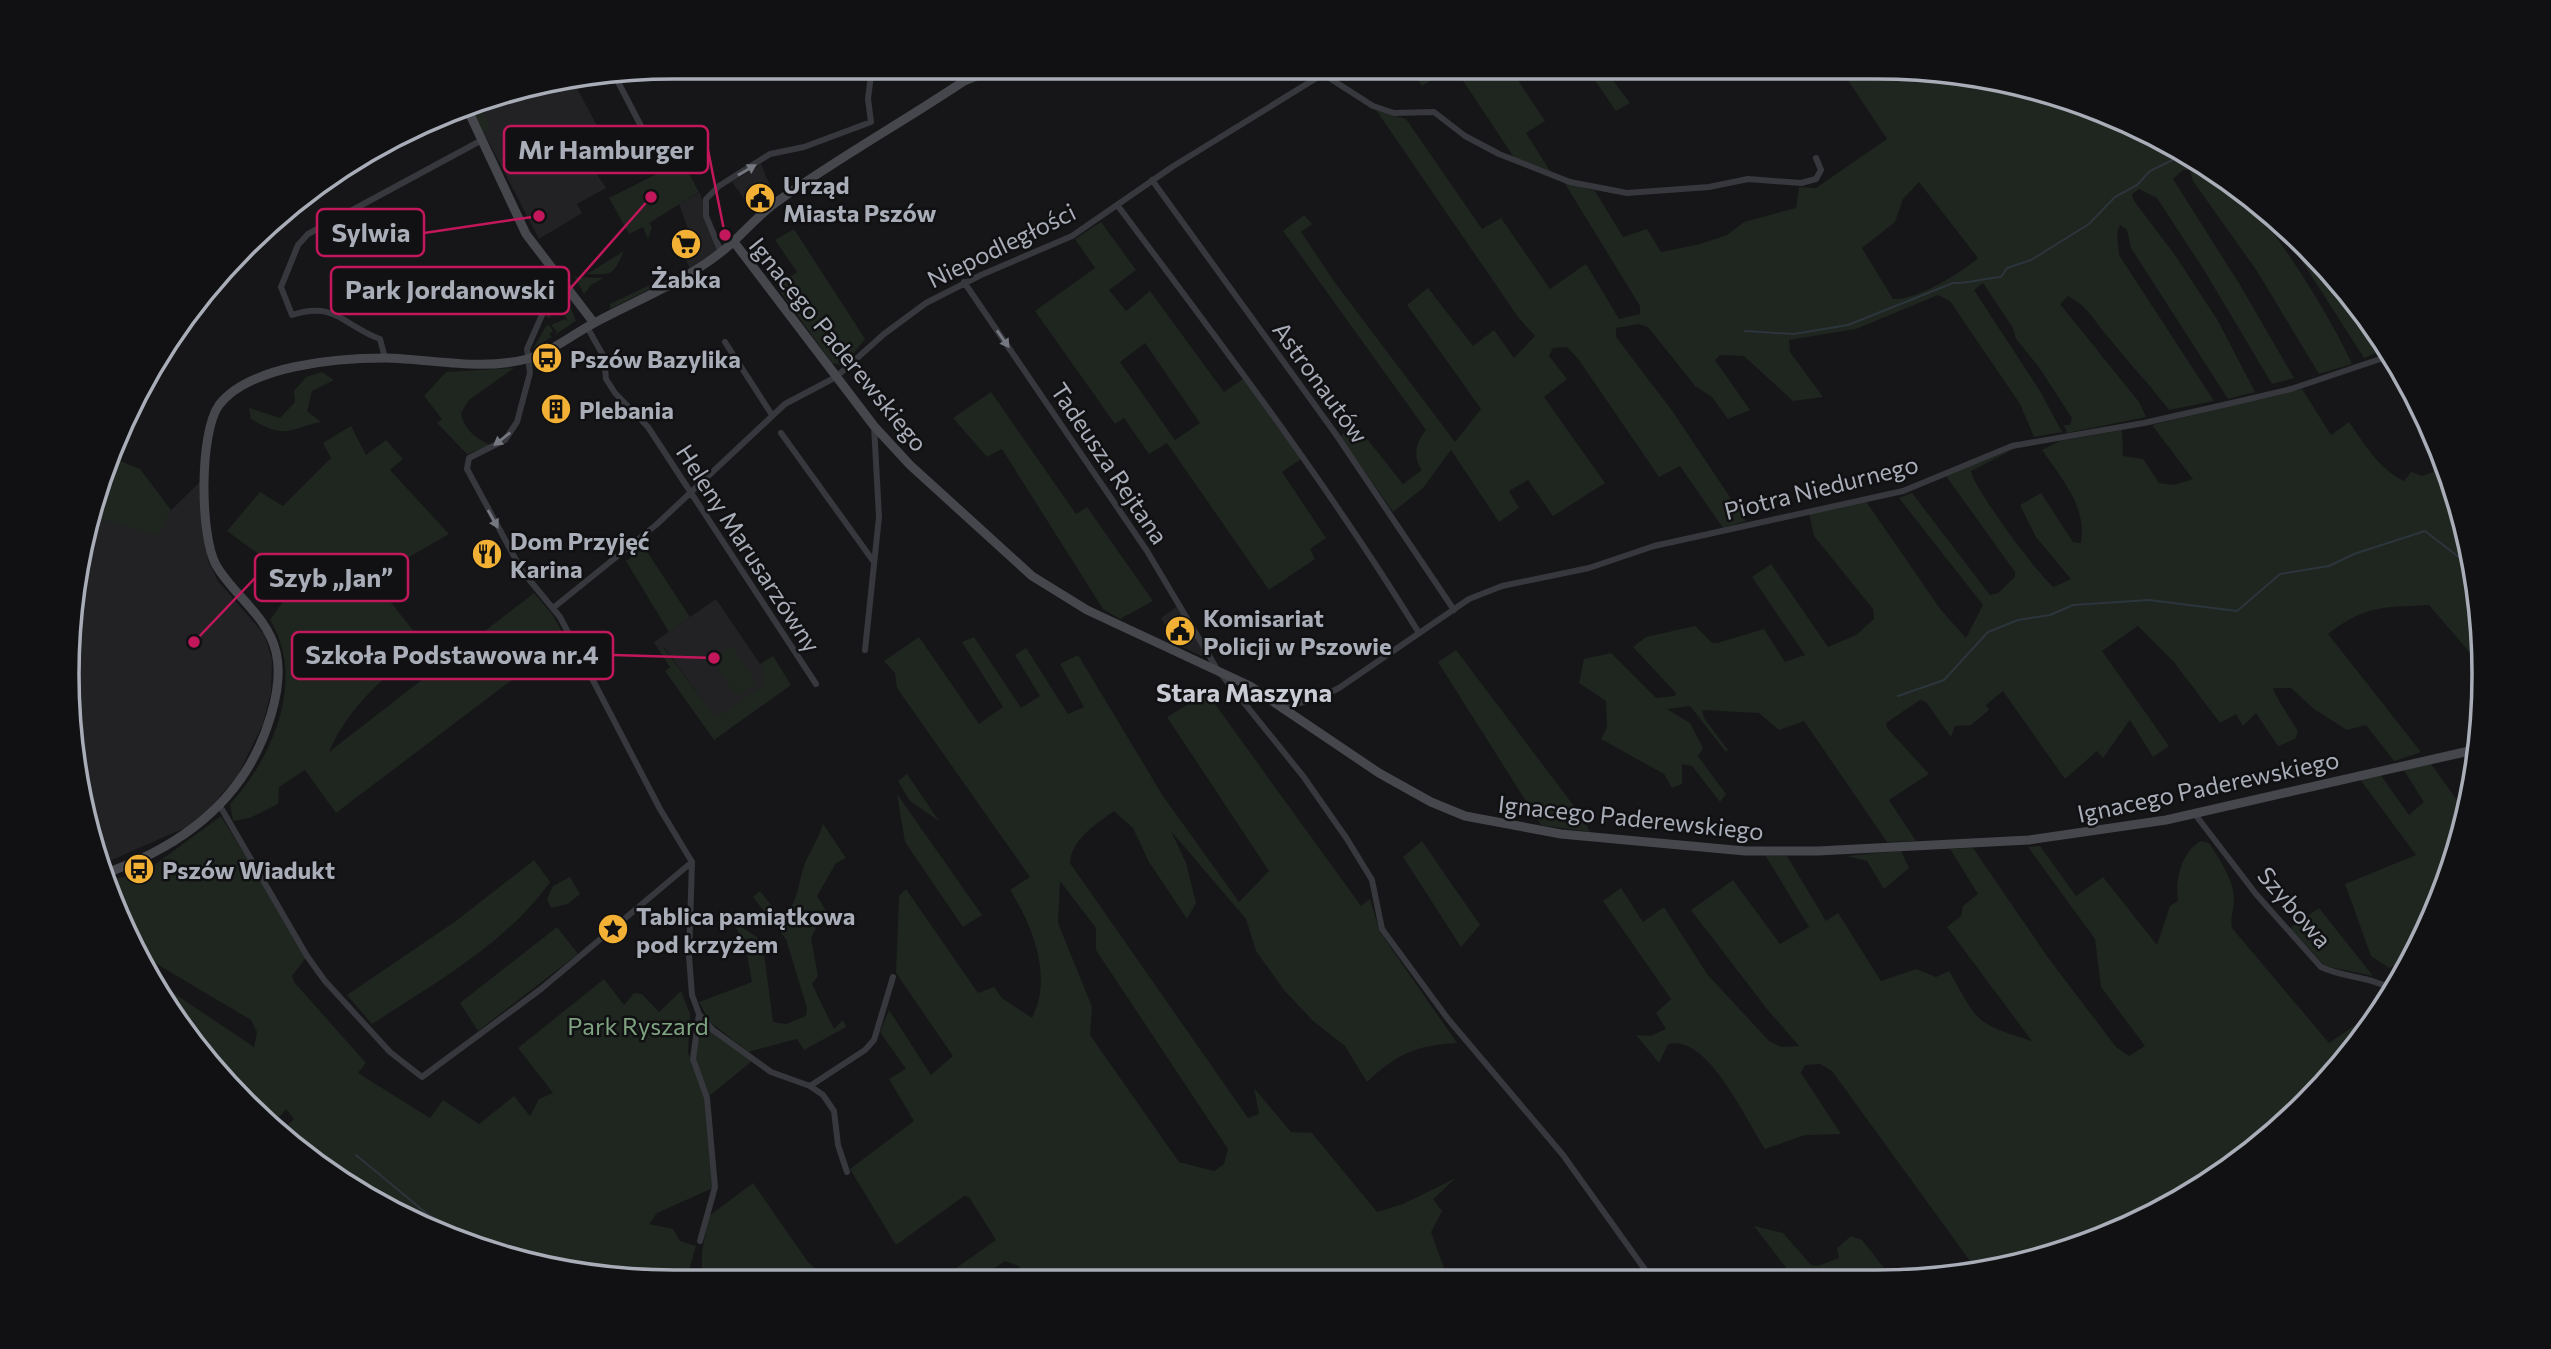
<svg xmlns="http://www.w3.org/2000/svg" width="2551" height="1349" viewBox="0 0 2551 1349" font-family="Commissioner,sans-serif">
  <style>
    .built { fill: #222225 }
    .green { fill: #1e261f; fill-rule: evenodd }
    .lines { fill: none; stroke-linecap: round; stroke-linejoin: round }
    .stream { stroke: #2c353c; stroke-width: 2 }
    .street { stroke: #37383d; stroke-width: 6 }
    .secondary { stroke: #45474d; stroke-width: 9 }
    .oneway { fill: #757881 }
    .labels { text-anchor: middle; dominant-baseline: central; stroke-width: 5; stroke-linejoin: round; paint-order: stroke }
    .poi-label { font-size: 24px; font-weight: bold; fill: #a8adb8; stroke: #111113; text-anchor: start }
    .street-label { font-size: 24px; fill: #a8adb8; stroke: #111113 }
    .park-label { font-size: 24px; fill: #7fa381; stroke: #111113 }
    .neighbourhood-label { font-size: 26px; font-weight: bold; fill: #c9ccd4; stroke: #111113 }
    .rim { fill: none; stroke: #a8adb8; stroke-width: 3.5 }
    .leader { fill: none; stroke: #c2185b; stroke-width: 2.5 }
    .callout-dot { fill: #c2185b; stroke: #111113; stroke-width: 2.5 }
    .callout { fill: #111113; stroke: #c2185b; stroke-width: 2.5 }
    .callout-label { font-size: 26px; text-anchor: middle; font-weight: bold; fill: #a8adb8 }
  </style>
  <rect width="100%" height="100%" fill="#161618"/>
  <!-- built -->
  <path class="built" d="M574,83L609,148L587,159L606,188L577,204L582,213L539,239L469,104L479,99Z
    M761,164L774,195L754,212L732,182Z
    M700,192L717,251L690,268L674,238L688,229L679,204Z
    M200,482L208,560L218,581L264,634L272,659L271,692L263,724L237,777L205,813L187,827L100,865L87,831L68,715L87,518L88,515L158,535L171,510Z
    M716,599L760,664L766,668V684L716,719L664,647L660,652L654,642Z
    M1179,605L1210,660L1176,644L1161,618Z"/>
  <!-- green -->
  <path class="green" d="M1410,67H1452L1422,86Z
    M1454,67H1509L1545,121L1526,133L1550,171L1515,159Z
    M1586,67H1603L1630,103L1616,111Z
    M1840,68C1865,68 1890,66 1915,68C2022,75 2141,116 2227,180C2263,207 2333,320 2352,364L2319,374L2257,271L2193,181L2190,170H2183L2173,179L2240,285L2294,378L2272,384L2204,270L2157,198L2139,189L2132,194L2134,201L2175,255L2218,321L2255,392L2228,399L2131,248L2127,230L2120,225L2117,233L2119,255L2214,401L2169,410C2150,385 2129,363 2109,338C2093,320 2091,309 2068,296L2060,304L2139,402L2146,417L2067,433L2064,425H2070L2072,418L2038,366L2016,339L2013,328L1983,283L1974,290L2040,391L2062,432L2034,437L2020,404L1950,301L1938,295L1856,329L1789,340L1790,352L1823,397L1793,401L1744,356L1720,355L1715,360L1750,410L1728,419L1712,397L1695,386L1648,327L1638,324L1616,328V337L1673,412L1746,521L1723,528L1680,466L1659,477L1579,360L1567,347L1553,348L1549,356L1567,379L1544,397L1605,483L1553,516L1528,480L1509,491L1519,508L1499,522L1451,450L1423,488L1393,512L1340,436L1356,425L1403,484L1422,470C1412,457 1416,442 1426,430L1283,231L1304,215L1312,224L1301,232L1333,280L1455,442L1481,409L1407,305L1428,288L1473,346L1494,330L1514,358L1535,336L1518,317L1376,110L1406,119L1482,229L1501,218L1550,289L1586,264L1619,319L1640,314V306L1564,182L1595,191L1623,237L1647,229L1661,252L1700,244L1727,235L1744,222L1796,208L1799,187L1816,188L1887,139ZM1919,182L1978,258C1961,273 1915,301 1893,299L1862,248L1895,222L1903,199Z
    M477,100L490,126L485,134L469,104Z
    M682,161L699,192L649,223L652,227L648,239L643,227L629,234L609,198Z
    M2275,219L2308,249L2377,353L2364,358Z
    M1101,222L1136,270L1109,290L1126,311L1150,291L1224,392L1243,379L1301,459L1282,472L1326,538L1310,549L1315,559L1269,590L1167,443L1149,454L1124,418L1115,424L1035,311L1095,268L1075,239ZM1145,343L1200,423L1175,440L1120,362Z
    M794,229L865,339L844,366L832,363L777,287L797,272L775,240Z
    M624,251C613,275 613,275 587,274Z
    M574,276L575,277L604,278L591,285L584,294Z
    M658,281L656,286L610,309V304Z
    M552,287L566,305L562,310L552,311L550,318L546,317L553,299Z
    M571,309L576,321L533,349L546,326L549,325L553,331L549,334L552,337L557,332L551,325L565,319L568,321L564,315Z
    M2395,359L2434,438L2384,362L2370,363Z
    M514,368L469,400L461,413C463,428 477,440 491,445L467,454L437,423L442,419L424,396L446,372Z
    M322,372L334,380L312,391L307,411L321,422C287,429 287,440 251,419L249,408L280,418L295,402L294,391L306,377Z
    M2302,389L2331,435L2349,422C2365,445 2378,468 2404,481L2411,472L2422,476L2433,472L2436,444L2452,479L2479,596L2482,667L2429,605C2383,608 2367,604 2328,634L2421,752L2394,761L2366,725L2347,730L2314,709L2291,688H2273C2275,697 2292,720 2298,732L2295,739L2278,746L2256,713L2243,726L2236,714L2220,723L2174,662L2138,626L2102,651L2169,746L2153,757L2130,720L2103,758L2097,751L2065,779L2003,691L1986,705L1989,710L1971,725L1955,726L1951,737L1926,702L1920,700L1886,723L1887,728L1929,774L1889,800L1916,841L1887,842L1804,721L1779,730L1759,713L1702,710L1704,718L1728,750L1726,752L1690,706L1667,709L1690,723L1703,748L1698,756L1726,794L1720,802L1692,766L1682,764V784L1672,788L1664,774L1601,739L1607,728L1606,701L1579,683L1584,659L1611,653L1656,698L1675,696L1676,693L1633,647L1646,637L1695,626L1712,643H1717L1764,629L1785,662L1805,655L1752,577L1771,564L1828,647L1856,635L1874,619L1873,609L1814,536L1809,513L1865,500L1941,610L1966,638L1983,605L1899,498L1912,493L1990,595L1998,593L2015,577V572L1946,476L2016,448L1971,471C1973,487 2039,577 2054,587L2071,579L2036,537L2020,505L2041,493L2073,542L2081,543C2087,507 2062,479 2042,450L2060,441L2122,430L2123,456L2143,459L2159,483L2174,485L2193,479L2152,425Z
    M991,392L1076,514L1087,507L1153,601L1120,619L1103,609L1002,449L987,457L953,418Z
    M351,426L366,455L386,440L403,459L390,470L449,534L397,564L385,553L361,565L424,644C385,677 349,705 329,752L534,593L552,614L566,639L336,813L305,770L279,787L278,804L250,818L233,821L230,804C272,759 307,679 270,620L297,582L227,531L260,492L283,506L331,458L323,443Z
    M117,452L120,461L140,469L171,510L158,536L88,515Z
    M644,547L690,617L669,632L626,561Z
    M919,637L979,724L1003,707L962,642L974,637L1021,708L1040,696L1015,655L1026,648L1068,714L1084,707L1060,664L1078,655L1163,796L1239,902L1269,871L1167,717L1207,693L1361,906L1370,899L1380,932L1457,1043C1417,1045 1396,1054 1367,1082L1345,1046L1313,1021L1284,990L1256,951L1246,919L1171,831L1186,863L1196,903L1187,919L1149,862L1133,828L1114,811C1096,824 1071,840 1070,863L1248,1118L1259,1114L1254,1088L1291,1132L1312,1133L1377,1212L1403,1204L1456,1178L1433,1199L1442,1211L1431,1232L1448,1279L1024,1280L1019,1266L1005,1261L977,1280H939L996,1240L969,1197L964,1196L896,1245L850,1169L914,1121L889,1079L906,1069L880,1032L889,1010L931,1075L953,1056L896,973L899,896L906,889L978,993L994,987L1002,998L1032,1018C1053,977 1033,926 1010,890L1030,877L897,688L895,673L884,661ZM1060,881L1096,928V950L1228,1149L1224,1164L1214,1171L1179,1162L1090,1035L1092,1007L1058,923Z
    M732,646L757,684L737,697L712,658Z
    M663,647L716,718L765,684L761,670L765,668L760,664L773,656L791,685L714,740L665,671L670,667L660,652Z
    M1456,650L1583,818L1590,832L1541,825L1438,662Z
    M2431,764L2467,814L2464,832L2422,944L2394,984V975L2402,962L2389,968L2371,956L2345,884L2416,855L2359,778L2380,774L2409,815L2424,802L2403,769Z
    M907,774L939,821L910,801L898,781Z
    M897,794L982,915L963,927L905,842Z
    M221,816L307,956L292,976L294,982L366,1063L358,1073L430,1118L443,1100L479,1124L514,1096L530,1116L539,1099L553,1093L518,1048L604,979L624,1005L634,993L642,994L659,1012L681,991L690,1014L688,1053L704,1097L713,1188L657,1213L649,1224L673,1229L680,1241L696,1246L686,1281H635L517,1262L407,1220L309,1150L286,1127L294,1119L286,1109L278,1119L186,1023L157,982L254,1047L257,1032L251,1020L135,951L105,880L142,874Z
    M823,824L846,858L836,863L817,896L833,922L827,923L821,916H815L817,926L811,938L818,976L812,984L834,1029L843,1020L846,1027L804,1050L797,1039L744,1053L746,1050L710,1022L699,1002L752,982L745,943L732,921L757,937L763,946L773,1022L786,1024L806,1016L807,1008L786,939L753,897L760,891L783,920C797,901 797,891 803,869C808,853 818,841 823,824Z
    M1422,841L1480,925L1461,947L1403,857Z
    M2201,841L2209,843C2220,860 2234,880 2234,900C2234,911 2230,917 2232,928L2329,1043L2354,1026L2367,1025L2333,1076L2215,1180L2109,1236L1978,1272L1832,1071L1820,1064L1805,1065L1801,1073L1841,1134L1805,1135L1765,1149C1746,1120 1707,1033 1668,1044L1659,1063L1636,1035L1651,1036L1666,1029L1656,1013L1671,999L1603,901L1621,888L1643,922L1664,907L1707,974L1769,1041L1781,1047L1799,1046L1767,1009L1691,910L1733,880L1780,944L1809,927L1765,855L1787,856L1826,921L1838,913L1881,981L1916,969L1936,977L1949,971C1979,1023 1974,1023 2032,1041L1947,927L1961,916L1963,906L1978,894L1950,849L1973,848L2049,959L2116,1047L2129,1056L2145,1046L2101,987L2095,939L2028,847L2040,846L2076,896L2103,877L2157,945L2170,906L2178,901C2175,880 2181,852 2201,841Z
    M1901,851L1909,868L1884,889L1867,861L1846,856Z
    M534,860L550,882C507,943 434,984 372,1024L347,995L456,921Z
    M570,877L580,894L568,904L551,908L547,899L553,886Z
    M2319,908L2373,976L2325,966L2290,928Z
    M557,927L578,954L478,1031L460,1003Z
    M701,1021L752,1061L708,1097L695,1057Z
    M753,1183L808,1262L828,1281H702V1251L709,1216Z
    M1754,1226L1783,1233L1811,1265L1818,1266L1839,1258L1837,1248L1851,1236L1862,1240L1891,1277L1794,1278Z"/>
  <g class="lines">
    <!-- stream -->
    <path class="stream" d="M1745,331L1794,334L1848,325L1953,283C1969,284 1984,278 2001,277L2007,268L2031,260L2089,224L2115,197L2137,185L2150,171L2185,154
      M1898,696L1944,680L1988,632L2018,620L2050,615L2073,605L2149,600L2237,611L2280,574L2329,566L2354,554L2425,531L2473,568
      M356,1155L426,1213L480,1248"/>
    <!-- street -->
    <path class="street" d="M1319,67L1323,74L1373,106L1394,113L1434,112L1465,136L1499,154L1570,182L1627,193L1709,187L1748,179L1801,183L1816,179L1821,170L1816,158
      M615,76L654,151
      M871,122L868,99L872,67
      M1152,180L1335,433L1454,610
      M1118,206C1222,345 1328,485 1419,633
      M721,252L706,216V199L719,186L770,154L804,147L871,122
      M559,277L545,281L542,315L527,349L530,373L517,422L505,440L469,458L467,469L522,571L560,617L660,809L692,862L689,956L692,995L699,1014L713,1030L771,1072L810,1086L823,1095L834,1111L838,1145L847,1172
      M964,282L1147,551L1217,669L1303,776L1347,839L1372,880L1382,929L1448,1019L1563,1155L1651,1278
      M587,327L604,357L606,379L615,393L648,427L816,684
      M725,342L772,415
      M385,358L380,339C342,325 336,301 292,315L281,287L298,245L308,234L482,140
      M781,433L874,562
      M553,608L656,525L785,404L836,377L884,334L926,303L981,275L1072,236L1172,167L1323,74
      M865,650L879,517L874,426
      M1281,708L1321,697L1339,688L1469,599L1502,586L1589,568L1654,546L1704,535L1903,491L2012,446L2144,423L2232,403L2291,389L2392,355
      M220,806L307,956L325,981L390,1052L422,1077L541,989L692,862
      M2194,813L2256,894L2321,967C2344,978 2369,976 2392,989
      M699,1014L693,1059L707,1098L715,1187L700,1241
      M810,1086L865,1050L874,1040L893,977"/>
    <!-- secondary -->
    <path class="secondary" d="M466,106L526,234L594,323
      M734,242L874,426L910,465L1032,576L1087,610L1250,686L1379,773L1431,802L1465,816L1561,834L1745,851H1818L2029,840L2166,820L2478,749
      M103,874C182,847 247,798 271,715C277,695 281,673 276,652C267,615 234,596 216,565C200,536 199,433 219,405C250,365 338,358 385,358C433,359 480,371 527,359C552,352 573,334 596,322C637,300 683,282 720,253C741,237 757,215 778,201C838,158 903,122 964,81L998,67
      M204,1048L287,1135"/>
  </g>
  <!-- one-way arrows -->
  <defs><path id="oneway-solid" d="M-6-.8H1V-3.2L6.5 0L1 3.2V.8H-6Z" transform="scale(1.75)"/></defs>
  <g class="oneway">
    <use href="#oneway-solid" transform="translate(747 170) rotate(-30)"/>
    <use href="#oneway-solid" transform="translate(1003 339) rotate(55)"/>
    <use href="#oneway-solid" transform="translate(502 439) rotate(142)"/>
    <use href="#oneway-solid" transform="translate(493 519) rotate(61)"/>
  </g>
  <!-- icons -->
  <defs>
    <g id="civic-disc" transform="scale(1.575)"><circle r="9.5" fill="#f2b134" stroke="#111113"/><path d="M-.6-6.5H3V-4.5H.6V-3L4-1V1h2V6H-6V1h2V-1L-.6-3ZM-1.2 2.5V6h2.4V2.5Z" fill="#111"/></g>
    <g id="supermarket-disc" transform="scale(1.575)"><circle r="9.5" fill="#f2b134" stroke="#111113"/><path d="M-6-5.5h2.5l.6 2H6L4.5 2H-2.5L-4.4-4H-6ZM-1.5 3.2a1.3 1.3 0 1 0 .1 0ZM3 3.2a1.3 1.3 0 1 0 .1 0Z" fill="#111"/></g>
    <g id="bus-disc" transform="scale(1.575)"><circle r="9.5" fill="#f2b134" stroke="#111113"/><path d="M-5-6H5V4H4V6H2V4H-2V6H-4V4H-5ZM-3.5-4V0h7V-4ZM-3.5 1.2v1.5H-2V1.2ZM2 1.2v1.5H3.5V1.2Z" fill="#111"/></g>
    <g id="building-disc" transform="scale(1.575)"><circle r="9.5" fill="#f2b134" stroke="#111113"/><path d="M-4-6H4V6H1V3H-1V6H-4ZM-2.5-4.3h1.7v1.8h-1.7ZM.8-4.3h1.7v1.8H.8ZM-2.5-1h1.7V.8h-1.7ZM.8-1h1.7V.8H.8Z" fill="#111"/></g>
    <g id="restaurant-disc" transform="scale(1.575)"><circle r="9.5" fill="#f2b134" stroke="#111113"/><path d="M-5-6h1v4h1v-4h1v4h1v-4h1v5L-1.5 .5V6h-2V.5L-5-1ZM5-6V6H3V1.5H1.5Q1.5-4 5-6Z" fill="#111"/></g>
    <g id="sight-disc" transform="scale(1.575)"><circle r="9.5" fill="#f2b134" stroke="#111113"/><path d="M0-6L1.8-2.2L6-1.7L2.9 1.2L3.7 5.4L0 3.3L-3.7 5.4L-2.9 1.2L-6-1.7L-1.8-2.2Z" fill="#111"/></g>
  </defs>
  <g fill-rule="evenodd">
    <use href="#civic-disc" x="760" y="198"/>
    <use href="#supermarket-disc" x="686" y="244"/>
    <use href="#bus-disc" x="547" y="358"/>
    <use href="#building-disc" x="556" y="409"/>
    <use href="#restaurant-disc" x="487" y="554"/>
    <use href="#civic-disc" x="1180" y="631"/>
    <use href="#bus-disc" x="139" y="869"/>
    <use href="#sight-disc" x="613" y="929"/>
  </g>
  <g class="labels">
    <!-- poi labels -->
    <g class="poi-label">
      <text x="783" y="184">Urząd<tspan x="783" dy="28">Miasta Pszów</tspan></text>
      <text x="686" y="278" text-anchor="middle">Żabka</text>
      <text x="570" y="358">Pszów Bazylika</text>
      <text x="579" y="409">Plebania</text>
      <text x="510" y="540">Dom Przyjęć<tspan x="510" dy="28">Karina</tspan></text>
      <text x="1203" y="617">Komisariat<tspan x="1203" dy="28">Policji w Pszowie</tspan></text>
      <text x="162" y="869">Pszów Wiadukt</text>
      <text x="636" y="915">Tablica pamiątkowa<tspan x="636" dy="28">pod krzyżem</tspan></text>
    </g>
    <!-- street labels -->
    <g class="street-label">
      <text transform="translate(1001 245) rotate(-26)">Niepodległości</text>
      <text transform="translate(839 344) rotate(51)">Ignacego Paderewskiego</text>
      <text transform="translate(1321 382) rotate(54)">Astronautów</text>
      <text transform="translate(1110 463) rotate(56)">Tadeusza Rejtana</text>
      <text transform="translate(1821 487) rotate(-14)">Piotra Niedurnego</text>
      <text transform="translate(749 548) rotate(57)">Heleny Marusarzówny</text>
      <text transform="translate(2208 786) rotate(-12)">Ignacego Paderewskiego</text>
      <text transform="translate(1631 817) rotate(6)">Ignacego Paderewskiego</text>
      <text transform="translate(2295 907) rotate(49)">Szybowa</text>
    </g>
    <!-- park labels -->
    <g class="park-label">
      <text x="638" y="1025">Park Ryszard</text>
    </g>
    <!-- neighbourhood labels -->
    <g class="neighbourhood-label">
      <text x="1244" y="691">Stara Maszyna</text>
    </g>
  </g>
  <!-- crop -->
  <path d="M0 0H2551V1349H0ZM674 79H1877A595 595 0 0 1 2472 674V675A595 595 0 0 1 1877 1270H674A595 595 0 0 1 79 675V674A595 595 0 0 1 674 79Z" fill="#111113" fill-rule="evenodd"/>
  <path class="rim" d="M674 79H1877A595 595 0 0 1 2472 674V675A595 595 0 0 1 1877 1270H674A595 595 0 0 1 79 675V674A595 595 0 0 1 674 79Z"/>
  <!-- callouts -->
  <path class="leader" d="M725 235L708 150M539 216L424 233M651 197L569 290M194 642L255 578M714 658L613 655"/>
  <g class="callout-dot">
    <circle cx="725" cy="235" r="7"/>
    <circle cx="539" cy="216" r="7"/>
    <circle cx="651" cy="197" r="7"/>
    <circle cx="194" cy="642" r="7"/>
    <circle cx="714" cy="658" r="7"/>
  </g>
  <g class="callout">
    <rect x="504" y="126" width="204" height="47" rx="7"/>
    <rect x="317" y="209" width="107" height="47" rx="7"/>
    <rect x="331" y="267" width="238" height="47" rx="7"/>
    <rect x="255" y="554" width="153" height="47" rx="7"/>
    <rect x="292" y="632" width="321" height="47" rx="7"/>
  </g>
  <g class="callout-label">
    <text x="606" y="159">Mr Hamburger</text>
    <text x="371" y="242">Sylwia</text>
    <text x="450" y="299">Park Jordanowski</text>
    <text x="331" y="587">Szyb „Jan”</text>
    <text x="452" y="664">Szkoła Podstawowa nr.4</text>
  </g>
</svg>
